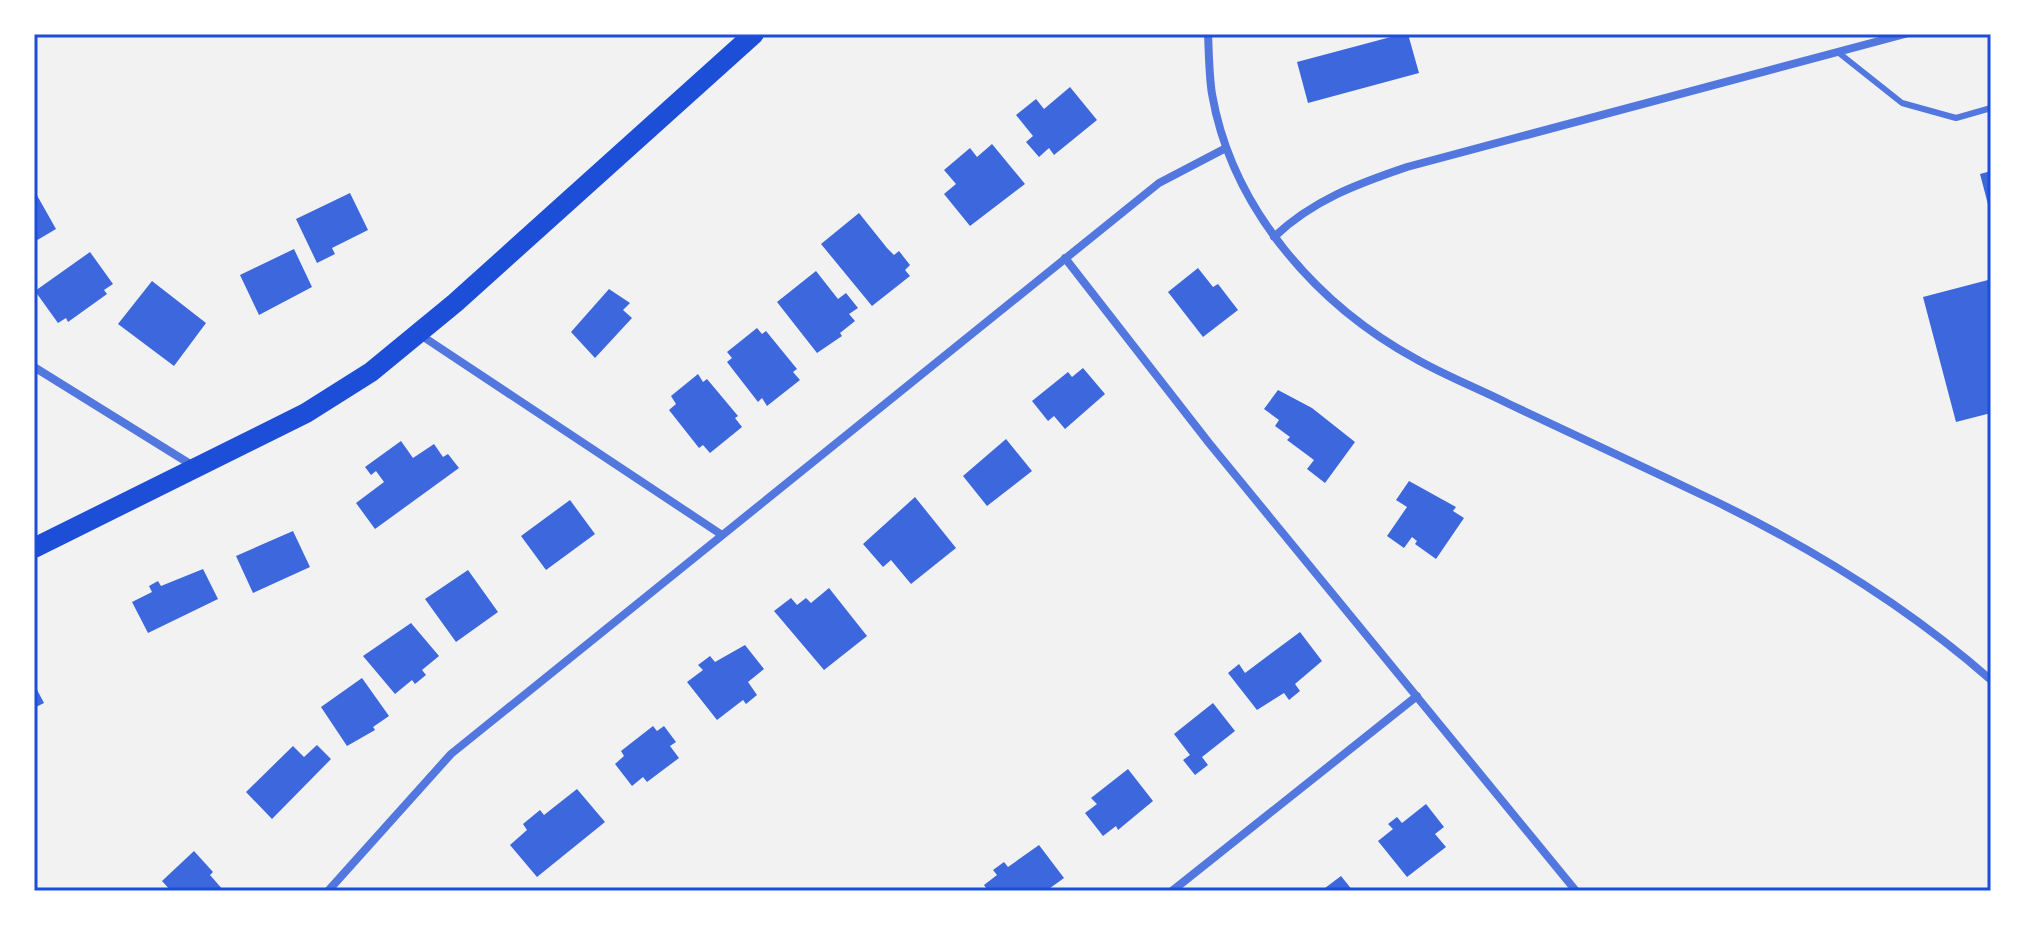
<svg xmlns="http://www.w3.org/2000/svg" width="2025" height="925" viewBox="0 0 2025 925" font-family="'DM Sans',sans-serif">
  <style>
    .building { fill: #3d67dc }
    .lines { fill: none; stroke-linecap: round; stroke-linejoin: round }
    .service { stroke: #5277de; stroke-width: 6 }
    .minor { stroke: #5277de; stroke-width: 8 }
    .primary { stroke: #1d4ed8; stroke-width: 20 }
    .neatline { fill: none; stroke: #1d4ed8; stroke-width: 3 }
  </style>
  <rect width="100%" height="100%" fill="#f2f2f2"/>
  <!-- building -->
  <path class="building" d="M1402,34H1408L1419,73L1308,103L1297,62Z
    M1070,87L1097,120L1054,155L1049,148L1039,157L1026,142L1033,136L1016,115L1036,99L1044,109Z
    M992,144L1025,184L970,226L944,194L956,184L944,170L970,148L977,157Z
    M1991,171V212H1990L1980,174Z
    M34,190L56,229L34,242Z
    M350,193L368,230L332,248L335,254L317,263L296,219Z
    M859,213L887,248L894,255L899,251L910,265L905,270L910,276L872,306L821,244Z
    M294,249L312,287L259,315L240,275Z
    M90,252L113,284L104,290L107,294L68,322L66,318L58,323L35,291Z
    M1198,268L1213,287L1218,284L1238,310L1203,337L1168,292Z
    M816,271L838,299L846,293L858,308L849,314L855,321L840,333L842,336L817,353L777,302Z
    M1988,280L1991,413L1956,422L1923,297Z
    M152,281L206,323L174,366L118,324Z
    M609,289L630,303L623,310L632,318L595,358L571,332Z
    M757,328L762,334L766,331L797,369L793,372L800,380L767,406L762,398L758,402L727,362L732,358L727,352Z
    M1083,368L1105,394L1065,429L1054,416L1048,421L1032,401L1068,372L1072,377Z
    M698,374L703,382L707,379L738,416L735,418L742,427L710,453L703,445L699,448L669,410L676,404L671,396Z
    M1278,390L1312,408L1355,442L1325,483L1307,469L1314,460L1287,440L1290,437L1275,426L1279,420L1264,409Z
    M1006,439L1032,471L987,506L963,476Z
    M401,441L413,458L434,444L443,457L448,454L459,468L375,529L356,503L384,482L376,471L371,475L365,467Z
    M1409,481L1456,507L1453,511L1464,518L1436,559L1415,544L1417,541L1412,537L1404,548L1387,536L1407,507L1396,500Z
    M915,497L956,548L911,584L891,560L883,567L863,544Z
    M570,500L595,534L546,570L521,536Z
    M293,531L310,567L253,593L236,556Z
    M203,569L218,599L148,633L132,602L152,592L149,586L158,581L161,586Z
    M468,570L498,612L456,642L425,599Z
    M829,588L867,636L824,670L774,611L791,598L797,605L806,598L811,603Z
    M411,623L439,656L422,670L426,675L415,684L412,680L395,694L363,656Z
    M1300,632L1322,661L1295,684L1300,691L1289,700L1284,693L1257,710L1228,673L1239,664L1245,673Z
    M745,645L764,669L748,682L757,695L746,704L743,700L717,720L687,682L703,670L698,665L710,656L715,662Z
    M362,678L389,716L373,727L375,730L347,746L321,707Z
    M34,684L44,703L34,708Z
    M1213,703L1235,731L1202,757L1208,765L1195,775L1183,760L1190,755L1174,734Z
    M653,726L657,731L664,726L676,742L670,746L679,758L647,782L643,777L632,786L615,764L624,756L621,751Z
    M317,745L331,759L272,819L246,792L293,746L304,757Z
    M1128,769L1153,801L1118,830L1116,826L1103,836L1085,813L1097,804L1091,798Z
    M577,789L605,822L537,877L510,845L527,830L523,824L540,810L544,815Z
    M1426,804L1444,827L1435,834L1446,847L1407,877L1378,841L1393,829L1388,824L1397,817L1402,823Z
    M1039,845L1064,878L1046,891H988L984,885L997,875L993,870L1004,862L1008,867Z
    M194,851L213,872L210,875L224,891H171L162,881Z
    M1341,876L1353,891H1321Z"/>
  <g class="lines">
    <!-- service -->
    <path class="service" d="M1839,53L1902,103L1956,118L1991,108"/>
    <!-- minor -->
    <path class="minor" d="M1208,34C1209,54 1209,75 1212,94C1232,209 1317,305 1416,359C1446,376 1479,389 1509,404C1579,437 1648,469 1717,502C1815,550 1910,609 1991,680
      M1274,237C1313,200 1357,184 1407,167L1905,34
      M1065,258L1209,443L1576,891
      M419,334L722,535
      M34,367L195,467
      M328,891L451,754L1159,183L1226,148
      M1172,891L1417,696"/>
    <!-- primary -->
    <path class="primary" d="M34,548L306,413L371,372L455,303L754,34"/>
  </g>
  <!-- border -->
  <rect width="2025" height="925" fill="none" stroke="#ffffff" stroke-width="72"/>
  <rect x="36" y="36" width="1953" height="853" class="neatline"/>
</svg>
